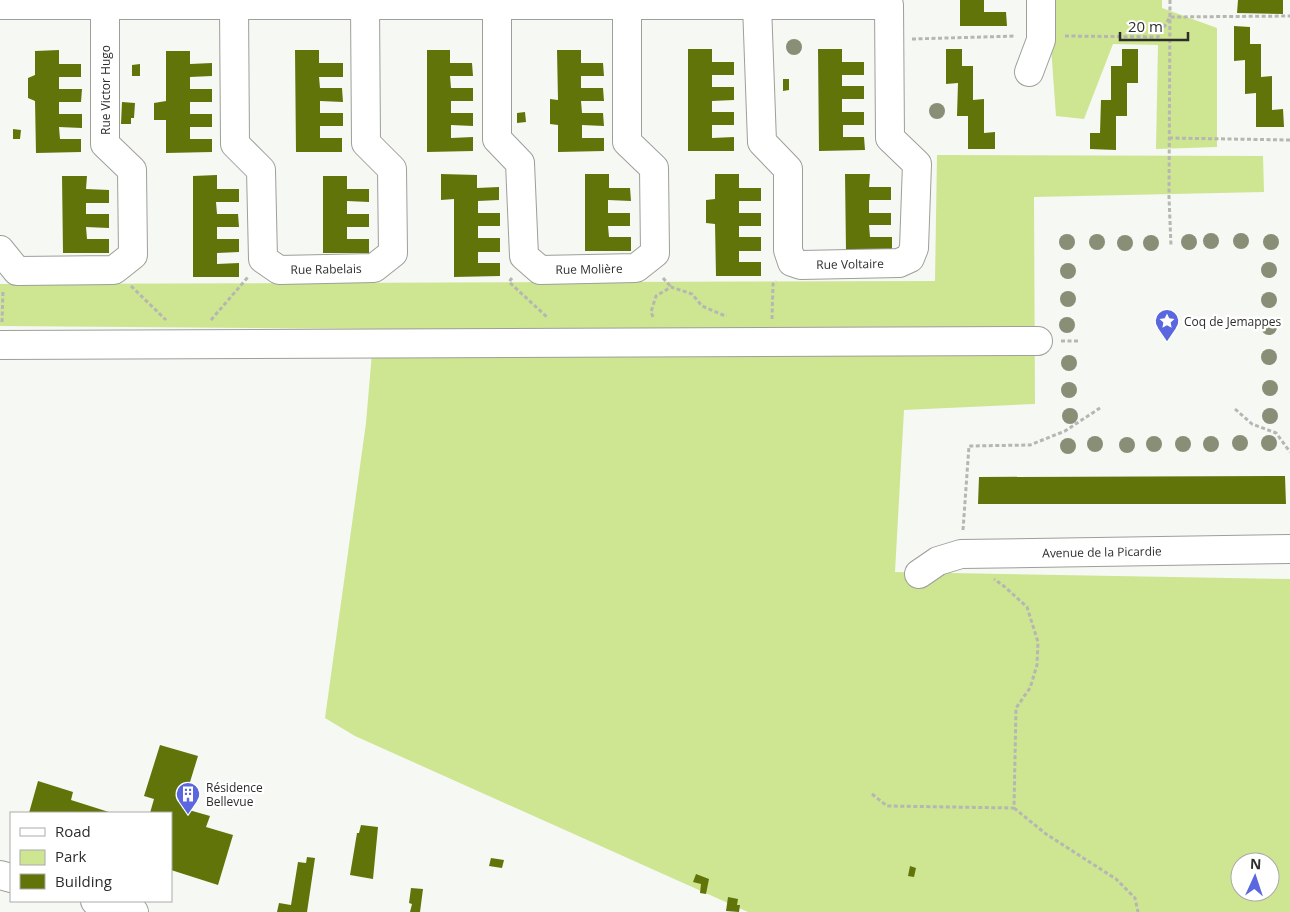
<svg xmlns="http://www.w3.org/2000/svg" width="1290" height="912" viewBox="0 0 1290 912" font-family="'Open Sans',sans-serif">
  <style>
    .green { fill: #cee592; fill-rule: evenodd }
    .building { fill: #60740a }
    .lines { fill: none; stroke-linecap: round; stroke-linejoin: round }
    .minor-casing { stroke: #9d9f9a; stroke-width: 30 }
    .path { stroke: #b6b7b3; stroke-width: 3; stroke-dasharray: 4 2.5; stroke-linecap: butt }
    .minor { stroke: #fff; stroke-width: 28 }
    .tree { fill: #898e77 }
    .labels { text-anchor: middle; dominant-baseline: central; stroke-width: 5; stroke-linejoin: round; paint-order: stroke }
    .street-label { font-size: 12px; fill: #2d2d2b; stroke: #fff }
    .poi-label { font-size: 12px; fill: #2d2d2b; stroke: #fff; text-anchor: start }
  </style>
  <rect width="100%" height="100%" fill="#f6f8f3"/>
  <!-- green -->
  <path class="green" d="M1052,0H1162V8L1217,28V147L1156,149L1158,45L1113,44L1084,119L1056,116L1051,47Z
    M937,155L1263,156L1264,192L1034,197L1035,404L904,410L895,572L1290,579V912H748L355,736L325,718L366,423L374,329L0,326V284L935,281ZM1240,862H1270V892H1240Z"/>
  <!-- building -->
  <path class="building" d="M960,0H984V12H1006L1007,26H960Z
    M1238,0H1283V14L1237,13Z
    M1234,26L1250,27V44H1261V77L1272,76V110L1283,109L1284,127H1256V93L1245,94V60L1234,61Z
    M688,49H712V62H734V75H712V87H734V100L712,101V112H734V125H712V138L734,137V151H688Z
    M818,49H842V62H864V75H842V86H864V99H842V112H864V125H843V137H864L865,150L819,151Z
    M946,49H962V66H973V100L984,99V133L995,132V149H968V116H957L958,83L946,84Z
    M1122,49H1138V83H1127V116H1116V150L1090,149V133H1100L1101,100H1111V66H1122Z
    M59,50V64H81V77H59V89H82L81,102H59V114H82V128L59,127L60,139H81V152L36,153L35,101L28,98V78L35,75V51Z
    M295,50H319V63H343V77H319L320,88H342L343,102L320,101V113H343V126H320V138H342V152H296Z
    M427,50H450V63H472L473,76H450L451,88H473V101H451V113H473V126L451,125V138L473,137V151L427,152Z
    M557,50H581V63H603L604,76H581V88H603L604,101H581L582,113H603L604,126L582,125V138H604V151L558,152V125L550,124V99L558,100Z
    M166,51H190V64L212,63V76L190,77V89H212V102H190V114H212V127H190V139H212V152L166,153V120H154V103L166,101Z
    M140,64V76H132V65Z
    M783,79H789V90L783,91Z
    M122,102L135,103L134,118H131V124H121Z
    M525,112L526,122L517,123V113Z
    M13,129L21,130L20,139H13Z
    M441,174L477,175V188L499,187V200L478,201V213H500V226H478V238H500V252H478V263H500V276L454,277V199L441,200Z
    M585,174H609V188H630L631,201L608,200V213H630V226H608L609,237H631V251H585Z
    M715,174H739V188H761V201H739V213H761V226H739V237H761V251H739V262H761V276H716L715,224L706,223V200L715,199Z
    M845,174H870L869,187H891V200H869V213H891V225H869L870,237H892V251H846Z
    M217,175V189H239V202H216L217,214H238L239,227H217V239H239V252L217,253V264L239,263V277H193V176Z
    M62,176H87L86,189L109,190V203H86V214H109V228L86,227L87,239H109V253H63Z
    M323,176H347V189H369V202L347,201V214H369V227H347V239H369V253H323Z
    M1285,476L1286,504H978L979,477Z
    M160,745L198,756L182,808L210,816L206,827L233,835L218,885L171,870V813H150L154,799L144,796Z
    M38,781L73,792L71,800L112,813H29Z
    M361,825L378,827L373,879L350,875L357,833H359Z
    M307,857L315,858L307,912H277L279,903L291,905L298,862L306,863Z
    M491,858L504,860L502,868L489,866Z
    M910,866L916,868L914,877L908,876Z
    M696,874L709,879L706,894L700,893L701,884L693,882Z
    M411,888L423,889L420,912H410L412,904L409,903Z
    M728,897L738,899L737,905H740L739,912L726,911Z"/>
  <g class="lines">
    <!-- minor casing -->
    <g class="minor-casing">
      <path id="minor" d="M0,5H889
        M497,5V139L520,163L524,256L540,270L636,268L655,253L654,168L627,142V5
        M757,5L762,142L788,169V250L792,262L801,265L899,263L910,258L914,248L917,164L890,138L889,5
        M234,6L235,144L261,170L263,259L279,270L374,268L393,253L392,169L366,143L365,5
        M1029,72L1041,40V0
        M0,250L17,271L114,270L133,255L132,170L105,144V6
        M0,345L1038,341
        M919,574L938,561L961,554L1290,549
        M0,875L11,878
        M95,901L134,912"/>
    </g>
    <!-- path -->
    <path class="path" d="M1170,0L1169,197L1171,246
      M1065,36L1158,37L1170,17L1290,16
      M912,39L1016,36
      M1169,138L1290,140
      M512,278L509,282L547,317
      M663,278L671,287
      M131,286L166,320
      M653,317L651,312L656,296L671,287L692,294L702,306L723,315H727
      M772,319L773,284L776,281
      M211,320L248,277
      M2,322L3,291
      M1061,341H1078
      M1235,409L1252,424L1276,433L1290,452
      M963,530L969,446L1030,445L1065,431L1100,408
      M872,794L887,806L1014,808L1016,708L1030,688L1037,665L1038,642L1027,607L1005,587L994,579
      M1014,808L1046,834L1116,879L1135,898L1138,912"/>
    <!-- minor -->
    <use href="#minor" class="minor"/>
  </g>
  <!-- trees -->
  <g class="tree">
    <circle cx="794" cy="47" r="8"/>
    <circle cx="937" cy="111" r="8"/>
    <circle cx="1211" cy="241" r="8"/>
    <circle cx="1241" cy="241" r="8"/>
    <circle cx="1067" cy="242" r="8"/>
    <circle cx="1097" cy="242" r="8"/>
    <circle cx="1189" cy="242" r="8"/>
    <circle cx="1271" cy="242" r="8"/>
    <circle cx="1125" cy="243" r="8"/>
    <circle cx="1151" cy="243" r="8"/>
    <circle cx="1269" cy="270" r="8"/>
    <circle cx="1068" cy="271" r="8"/>
    <circle cx="1068" cy="299" r="8"/>
    <circle cx="1269" cy="300" r="8"/>
    <circle cx="1067" cy="325" r="8"/>
    <circle cx="1269" cy="327" r="8"/>
    <circle cx="1269" cy="357" r="8"/>
    <circle cx="1069" cy="363" r="8"/>
    <circle cx="1270" cy="388" r="8"/>
    <circle cx="1069" cy="390" r="8"/>
    <circle cx="1070" cy="416" r="8"/>
    <circle cx="1270" cy="416" r="8"/>
    <circle cx="1240" cy="443" r="8"/>
    <circle cx="1269" cy="443" r="8"/>
    <circle cx="1095" cy="444" r="8"/>
    <circle cx="1154" cy="444" r="8"/>
    <circle cx="1183" cy="444" r="8"/>
    <circle cx="1211" cy="444" r="8"/>
    <circle cx="1127" cy="445" r="8"/>
    <circle cx="1068" cy="446" r="8"/>
  </g>
  <!-- icons -->
  <defs>
    <g id="sight-pin" transform="scale(1.25)"><path d="M0 17L-7.5 6A9.5 9.5 0 1 1 7.5 6Z" fill="#5a67de" stroke="#fff"/><path d="M0-6L1.8-2.2L6-1.7L2.9 1.2L3.7 5.4L0 3.3L-3.7 5.4L-2.9 1.2L-6-1.7L-1.8-2.2Z" fill="#fff"/></g>
    <g id="building-pin" transform="scale(1.25)"><path d="M0 17L-7.5 6A9.5 9.5 0 1 1 7.5 6Z" fill="#5a67de" stroke="#fff"/><path d="M-4-6H4V6H1V3H-1V6H-4ZM-2.5-4.3h1.7v1.8h-1.7ZM.8-4.3h1.7v1.8H.8ZM-2.5-1h1.7V.8h-1.7ZM.8-1h1.7V.8H.8Z" fill="#fff"/></g>
  </defs>
  <g fill-rule="evenodd">
    <use href="#sight-pin" x="1167" y="321"/>
    <use href="#building-pin" x="188" y="794"/>
  </g>
  <g class="labels">
    <!-- street labels -->
    <g class="street-label">
      <text transform="translate(105 90) rotate(-90)">Rue Victor Hugo</text>
      <text transform="translate(850 264) rotate(-1)">Rue Voltaire</text>
      <text transform="translate(326 269) rotate(-1)">Rue Rabelais</text>
      <text transform="translate(589 269) rotate(-1)">Rue Molière</text>
      <text transform="translate(1102 552) rotate(-1)">Avenue de la Picardie</text>
    </g>
    <!-- poi labels -->
    <g class="poi-label">
      <text x="1184" y="321">Coq de Jemappes</text>
      <text x="206" y="787">Résidence<tspan x="206" dy="14">Bellevue</tspan></text>
    </g>
  </g>
  <!-- legend -->
  <rect x="10" y="812" width="162" height="90" fill="#ffffff" stroke="#ababaa"/>
  <rect x="20" y="828" width="25" height="8" fill="#ffffff" stroke="#ababaa"/>
  <text x="55" y="837" font-size="15" fill="#2d2d2b">Road</text>
  <rect x="20" y="850" width="25" height="15" fill="#cee592" stroke="#ababaa"/>
  <text x="55" y="862" font-size="15" fill="#2d2d2b">Park</text>
  <rect x="20" y="874" width="25" height="15" fill="#60740a" stroke="#ababaa"/>
  <text x="55" y="887" font-size="15" fill="#2d2d2b">Building</text>
  <!-- north arrow -->
  <g transform="translate(1255 877) rotate(3)"><circle r="24" fill="#ffffff" stroke="#ababaa"/>
  <path d="M0-4L9 19L0 12L-9 19Z" fill="#5a67de"/>
  <text y="-8" font-size="14" font-weight="bold" text-anchor="middle" fill="#2d2d2b">N</text>
  </g>
  <!-- scale -->
  <path d="M1120 32v8h68v-8" fill="none" stroke="#2d2d2b" stroke-width="2.5"/>
  <text x="1128" y="32" font-size="15" fill="#2d2d2b" stroke="#ffffff" stroke-width="4" paint-order="stroke">20 m</text>
</svg>
